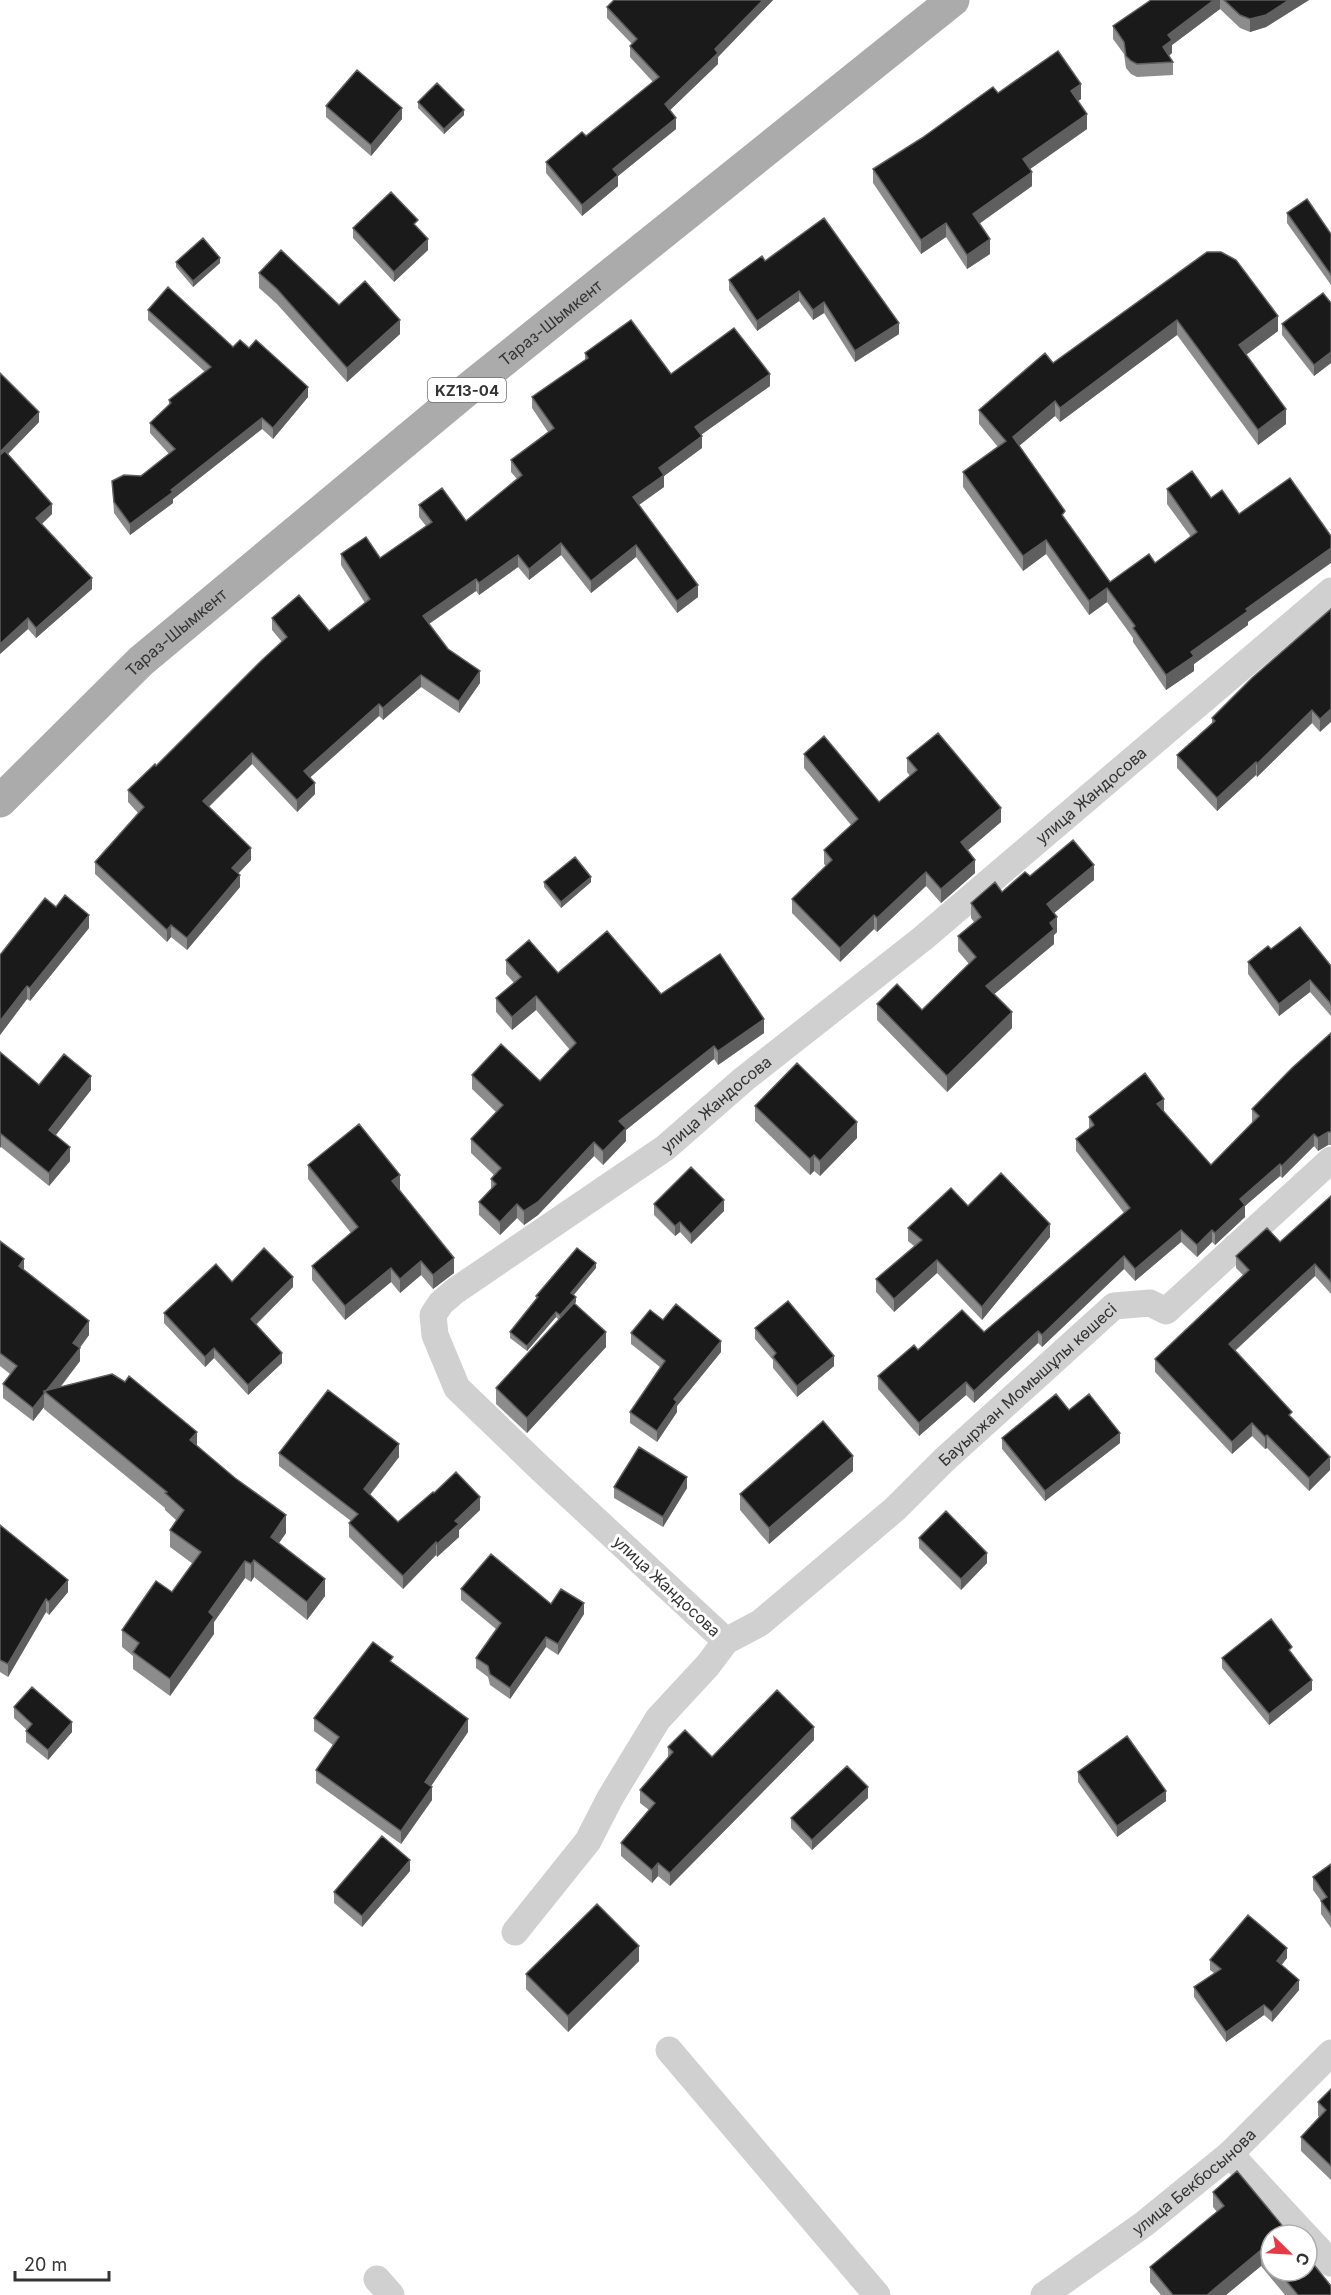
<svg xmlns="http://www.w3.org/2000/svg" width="1331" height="2295" viewBox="0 0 1331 2295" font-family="Inter,sans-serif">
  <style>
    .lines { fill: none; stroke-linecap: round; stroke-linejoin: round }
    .street { stroke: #d0d0d0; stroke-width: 27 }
    .primary { stroke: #ababab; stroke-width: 33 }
    .wall { fill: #8c8c8c }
    .shaded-wall { fill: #5f5f5f }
    .building { fill: #1a1a1a; stroke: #5f5f5f; stroke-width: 1.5 }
    .labels { text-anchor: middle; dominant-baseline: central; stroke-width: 6; stroke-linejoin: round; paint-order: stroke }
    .shield { fill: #fff; stroke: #707070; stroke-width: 1.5 }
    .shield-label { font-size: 15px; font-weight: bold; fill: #333 }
    .street-label { font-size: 16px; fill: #333; stroke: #fff }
  </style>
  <rect width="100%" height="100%" fill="#fff"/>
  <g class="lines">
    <!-- street -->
    <g class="street">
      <path id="s1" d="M726,1641L541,1469L457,1388L435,1335L433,1315L441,1303L455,1291L665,1148L744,1079L922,939L1331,591"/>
      <path id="s2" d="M515,1932L588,1841L610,1798L658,1719L708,1665L726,1641L760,1623L895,1509L944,1460L1114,1306L1150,1303L1166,1311L1331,1160"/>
      <path d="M669,2050L877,2295"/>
      <path d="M1230,2154L1305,2235"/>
      <path d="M1307,2237L1331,2263"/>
      <path d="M377,2279L391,2295"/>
      <path id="s3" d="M1044,2295L1144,2224L1230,2154L1331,2053"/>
    </g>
    <!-- primary -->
    <path class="primary" id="s4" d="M0,801L141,661L468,389L953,0"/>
  </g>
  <!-- wall -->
  <path class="wall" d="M614,0H773L718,57V64L670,110L676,129L618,176V186L582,216L546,173V162L586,136L653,82L630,57V46L632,44L607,18V7Z
    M1151,0H1309L1266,27L1250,32L1240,28L1220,9L1172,45V53L1169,56L1173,62V75L1137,77L1131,74L1126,68L1124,54L1113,39V26Z
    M998,93L1081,99L1078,101L1087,129L1030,169L1032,186L979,224L990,254L967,269L946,237L921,254L873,183V169Z
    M418,102L464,115L444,134L418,108Z
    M326,106L402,119L371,156L326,117Z
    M1287,213L1331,234V285L1287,223Z
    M353,228H418L428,250L394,282L353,238Z
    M1236,260L1278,331L1246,355L1286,424L1258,445L1177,335L1060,422L1055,416L1019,446L1065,519L1110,582L1155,563L1191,537L1167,504V489L1192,471L1248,622V625L1194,664V671L1166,690L1133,642V638L1107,602L1089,615L1046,554L1023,571L963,487V472L998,447L979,424V410L1053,363Z
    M765,261L899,334L855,362L824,313L813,320L799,301L757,331L729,290V280Z
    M176,262L220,263L193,287L176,267Z
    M259,273L339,305L400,334L347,382L277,304L259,288Z
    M1331,303V363L1314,376L1282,335V324Z
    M148,310L233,347L308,397L273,439L262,429L173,499V503L130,535L114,513L112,481L141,476L169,454L150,433V423L169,406V400L205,372L148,320Z
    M585,353L671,374L770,386L701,435L702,448L664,476V487L639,505L698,597L677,613L636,557L591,593L561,555L529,580L518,567L479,595L476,591L429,624L448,649L480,683L459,713L421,687L383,720L379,716L310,777L315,794L297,812L252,764L209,807L251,860L238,874L240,887L187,950L171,937L167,942L95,874V862L138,813L128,802V790L156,766L282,642L272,630V618L329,631L365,603L341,565V554L380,558L426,526L419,517V505L466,521L517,479L511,472V460L548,432L532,408V397L585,360Z
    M0,373L39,422L8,454L52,514L42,524L92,589L36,638L28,629L0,654Z
    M1331,609L1320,732L1312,723L1257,777L1256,775L1217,811L1177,768V755L1212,723V718Z
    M804,754L879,802L910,776L907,772V758L1001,822L967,851L975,873L941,903L926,886L877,932L874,929L840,962L792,913V899L826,866L824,864V850L851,825L804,768Z
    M1030,876L1094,880L1054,913L1057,932L1054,935V944L994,994L1012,1028L947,1092L877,1020V1004L922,1010L969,964L958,951V936L974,922L971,918V903L1002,892Z
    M544,882H591L561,908L544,887Z
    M56,907L89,928L30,1001L27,999L0,1035V955Z
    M1271,949L1331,966V1016L1310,992L1279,1016L1248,974V962Z
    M506,960L558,973L661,994L764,1033L718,1065L714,1059L626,1130V1141L603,1165L594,1156L538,1215L524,1225L517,1218L500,1235L479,1215V1202L491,1189V1179L494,1175L471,1153V1139L496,1112L472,1089V1075L540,1081L570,1050L536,1010L512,1030L496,1012V998L514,983L506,974Z
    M1331,1033V1145H1328L1318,1151L1314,1146L1282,1178L1280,1176L1245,1206V1217L1215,1245L1212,1242L1197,1257L1181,1242L1135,1281L1124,1269L1042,1347L1038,1343L974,1403L966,1395L919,1436L878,1389V1376L918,1350L984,1332L1124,1213L1076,1151V1139L1089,1129V1117L1164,1111L1211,1165L1253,1122H1252V1109Z
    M0,1052L39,1085L91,1090L55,1135L70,1161L49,1186L1,1147Z
    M755,1106L857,1138L820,1176L814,1171L810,1175L755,1121Z
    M308,1165L400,1190L454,1273L433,1289L421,1275L400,1293L391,1282L345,1320L312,1280V1266L351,1233L308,1179Z
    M1331,1196V1294L1315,1276L1235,1351L1292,1418L1330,1470L1309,1491L1267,1448L1265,1449L1252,1436L1232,1454L1155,1372V1359L1243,1275L1236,1268V1256L1280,1242Z
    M654,1204L724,1211L691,1244L680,1232L675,1236L654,1215Z
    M968,1206L1050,1237L982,1320L937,1273L894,1312L876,1292V1279L914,1246L908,1241V1228Z
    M0,1241L24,1270L89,1335L80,1348V1361L60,1388L197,1445L286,1533L279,1543L325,1596L307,1620L254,1577L251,1582L245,1578L214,1622V1634L170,1696L133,1669V1656L122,1647V1630L172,1592L193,1564L170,1547V1530L176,1520L165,1510V1508L44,1409V1407L33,1421L3,1398V1384L10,1374L0,1366Z
    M596,1268L574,1295L576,1302L574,1303L606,1347L527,1433L496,1404V1388L559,1320L556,1317L527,1351L510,1338V1332L536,1299V1296Z
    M232,1282L293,1287L256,1325L282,1363L248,1395L214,1358L205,1367L164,1323V1313Z
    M663,1320L721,1352L677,1406V1412L657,1442L630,1423V1412L660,1367L631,1344V1333Z
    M755,1328L834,1366L797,1397L773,1368V1360L755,1339Z
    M1069,1410L1120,1443L1045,1501L1002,1449V1438Z
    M279,1453L399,1457L370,1495L398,1522L434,1493L480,1510L459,1530V1537L437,1557L436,1555L403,1589L349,1537V1523L351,1521L279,1466Z
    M853,1471L769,1544L740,1510V1494Z
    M614,1487L687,1488L663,1527L614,1498Z
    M0,1525L68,1592L49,1615L46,1612L8,1677L0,1672Z
    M919,1538L987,1563L961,1590L919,1548Z
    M461,1589L551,1604L584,1614L558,1655L546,1647L510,1699L490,1685L488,1677L476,1668V1658L496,1629L461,1600Z
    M1292,1654L1312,1690L1269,1725L1222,1668V1658Z
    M393,1663L468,1732L431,1786L432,1800L401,1844L316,1783V1770L333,1745L314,1731V1718Z
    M14,1707L72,1732L48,1760L26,1742V1731L27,1730L14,1718Z
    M814,1740L670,1886L658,1876L652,1883L621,1856V1843L649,1810L640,1803V1790L668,1758V1747L712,1757Z
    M1078,1772L1166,1801L1117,1837L1078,1782Z
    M868,1798L812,1850L791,1828V1818Z
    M1331,1864V1928L1321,1914V1901L1313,1890V1877Z
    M410,1871L362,1927L334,1903V1892Z
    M1287,1958L1281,1965L1299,1990L1272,2022L1264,2015L1226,2042L1194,1997V1987L1214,1973L1210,1970V1960Z
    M639,1961L568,2032L526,1989V1974Z
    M1331,2089V2180L1301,2151V2137L1320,2117L1318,2116V2102Z
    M1213,2192L1271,2235V2271H1307L1331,2295H1285L1261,2266L1226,2295H1161L1150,2282V2267L1217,2212L1213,2207Z"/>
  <!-- shaded-wall -->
  <path class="shaded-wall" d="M763,0H773L718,57V64L665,115V104L715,49Z
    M1214,0H1220V9L1172,45V53L1163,60V47L1168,35Z
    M1289,0H1309L1266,27L1250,32V19Z
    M1081,84V99L1071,106V91Z
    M402,108V119L371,156V145Z
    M464,110V115L444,134V129Z
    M1087,114V129L1023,174V159Z
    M676,118V129L618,176V186L582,216V205L613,169Z
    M1032,172V186L973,228V214Z
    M946,223V237L921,254V240Z
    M428,239V250L394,282V272Z
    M990,239V254L967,269V255Z
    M220,258V263L193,287V281Z
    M799,291V301L757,331V321Z
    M824,302V313L813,320V310Z
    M1278,316V331L1239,360V345Z
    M400,320V334L347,382V368Z
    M1177,320V335L1060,422V408Z
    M899,323V334L855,362V351Z
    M1331,352V363L1314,376V365Z
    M770,374V386L695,439V427Z
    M308,387V397L273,439V428Z
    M1055,401V416L1013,451V437Z
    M1286,409V424L1258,445V430Z
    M39,412V422L0,462V452Z
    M262,418V429L173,499V503L130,535V524L171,490Z
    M702,436V448L664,476V487L633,509V497L659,468Z
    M52,504V514L36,529V518Z
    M1046,540V554L1023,571V556Z
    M561,543V555L529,580V569Z
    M636,545V557L591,593V581Z
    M1331,548V563L1248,622V625L1194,664V671L1166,690V675L1191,652L1246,609Z
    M518,555V567L479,595V583Z
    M92,578V589L36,638V628Z
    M476,579V591L423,628V616Z
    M698,585V597L677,613V601Z
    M1107,588V602L1089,615V601Z
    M28,618V629L0,654V644Z
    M480,671V683L459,713V701Z
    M421,675V687L383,720V708Z
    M379,704V716L304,783V771Z
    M1331,709V722L1320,732V719Z
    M1312,710V723L1257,777V764Z
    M252,753V764L203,812V801Z
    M1256,762V775L1217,811V798Z
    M315,783V794L297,812V800Z
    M1001,808V822L961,856V842Z
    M251,848V860L232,880V868Z
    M975,860V873L941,903V889Z
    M1094,865V880L1047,919V904Z
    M926,872V886L877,932V918Z
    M240,875V887L187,950V938Z
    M591,877V882L561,908V902Z
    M89,915V928L30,1001V988Z
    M874,915V929L840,962V948Z
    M1057,917V932L1054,935V944L986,1001V986Z
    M171,925V937L167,942V930Z
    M1310,980V992L1279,1016V1004Z
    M27,986V999L0,1035V1021Z
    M536,996V1010L512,1030V1017Z
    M1012,1012V1028L947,1092V1076Z
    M764,1019V1033L718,1065V1051Z
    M714,1046V1059L626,1130V1141L603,1165V1151L619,1121Z
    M91,1076V1090L49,1144V1130Z
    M1164,1099V1111L1157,1116V1104Z
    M857,1122V1138L820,1176V1161Z
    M1328,1132V1145L1318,1151V1138Z
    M1,1134V1147L0,1148V1135Z
    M1314,1134V1146L1282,1178V1166Z
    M594,1142V1156L538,1215L524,1225V1211Z
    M70,1147V1161L49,1186V1173Z
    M814,1155V1171L810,1175V1159Z
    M1280,1164V1176L1245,1206V1217L1215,1245V1233L1240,1199Z
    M400,1175V1190L392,1195V1181Z
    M724,1200V1211L691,1244V1234Z
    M517,1204V1218L500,1235V1222Z
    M680,1222V1232L675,1236V1226Z
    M1050,1224V1237L982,1320V1307Z
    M1181,1230V1242L1135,1281V1269Z
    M1212,1230V1242L1197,1257V1245Z
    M1124,1256V1269L1042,1347V1335Z
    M454,1258V1273L433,1289V1275Z
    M24,1259V1273L19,1266Z
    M937,1260V1273L894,1312V1299Z
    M421,1261V1275L400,1293V1279Z
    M596,1263V1268L571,1298V1293Z
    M1315,1264V1276L1229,1356V1344Z
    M391,1268V1282L345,1320V1306Z
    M293,1277V1287L251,1329V1319Z
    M576,1297V1302L560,1320V1315Z
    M556,1312V1317L527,1351V1346Z
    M89,1321V1335L73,1356V1343Z
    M1038,1331V1343L974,1403V1391Z
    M606,1332V1347L527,1433V1418Z
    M721,1341V1352L677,1406V1412L657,1442V1431L674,1399Z
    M80,1348V1361L52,1397L45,1392Z
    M214,1348V1358L205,1367V1357Z
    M282,1353V1363L248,1395V1385Z
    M834,1356V1366L797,1397V1386Z
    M966,1382V1395L919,1436V1423Z
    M44,1394V1407L33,1421V1408Z
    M1252,1423V1436L1232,1454V1442Z
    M197,1432V1449L190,1440Z
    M1120,1433V1443L1045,1501V1491Z
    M1267,1435V1448L1265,1449V1437Z
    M399,1444V1457L364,1502V1489Z
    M853,1456V1471L769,1544V1528Z
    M1330,1457V1470L1309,1491V1478Z
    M687,1477V1488L663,1527V1517Z
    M480,1497V1510L459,1530V1537L437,1557V1544L455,1521Z
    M286,1515V1533L271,1554V1537Z
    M436,1542V1555L403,1589V1576Z
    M987,1553V1563L961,1590V1579Z
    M254,1560V1577L251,1582V1564Z
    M245,1561V1578L214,1622V1634L170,1696V1679L209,1612Z
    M325,1579V1596L307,1620V1602Z
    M68,1580V1592L49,1615V1602Z
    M46,1599V1612L8,1677V1664Z
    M584,1603V1614L558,1655V1644Z
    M546,1637V1647L510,1699V1688Z
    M1312,1680V1690L1269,1725V1714Z
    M468,1719V1732L425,1795V1782Z
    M72,1722V1732L48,1760V1750Z
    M814,1727V1740L670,1886V1873Z
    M432,1787V1800L401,1844V1831Z
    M868,1787V1798L812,1850V1840Z
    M1166,1791V1801L1117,1837V1826Z
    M410,1860V1871L362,1927V1916Z
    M658,1863V1876L652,1883V1870Z
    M639,1946V1961L568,2032V2016Z
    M1287,1948V1958L1277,1971V1961Z
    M1299,1980V1990L1272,2022V2012Z
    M1264,2005V2015L1226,2042V2032Z
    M1261,2250V2266L1226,2295H1207Z"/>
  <!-- building -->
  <path class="building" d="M614,0H763L715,49L718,53L665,104L676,118L613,169L618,175L582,205L546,162L582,132L586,136L659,77L630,46L637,39L607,7Z
    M1151,0H1214L1168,35L1172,40L1163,47L1173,62L1137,64L1131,61L1126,56L1124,42L1113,26Z
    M1224,0H1289L1266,15L1250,19L1240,15Z
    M1058,51L1081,84L1071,91L1087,114L1023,159L1032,172L973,214L990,239L967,255L946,223L921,240L873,169L922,138L993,87L998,93Z
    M357,70L402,108L371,145L326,106Z
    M437,83L464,110L444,129L418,102Z
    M391,192L418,220L414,224L428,239L394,272L353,228Z
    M1307,199L1331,234V275L1287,213Z
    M824,218L899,323L855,351L824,302L813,310L799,291L757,321L729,280L762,256L765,261Z
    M203,238L220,258L193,281L176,262Z
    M281,250L339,305L365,281L400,320L347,368L277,289L259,273Z
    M1207,252H1221L1236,260L1278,316L1239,345L1286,409L1258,430L1177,320L1060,408L1055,401L1013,437L1065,511L1062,515L1110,582L1149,554L1155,563L1197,532L1167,489L1192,471L1211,498L1222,490L1239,514L1290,478L1331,536V548L1246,609L1248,611L1191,652L1194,656L1166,675L1133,628L1135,626L1107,588L1089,601L1046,540L1023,556L963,472L1006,441L979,410L1045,353L1053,363Z
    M168,287L233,347L240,340L249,348L256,340L308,387L273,428L262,418L171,490L173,492L130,524L114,502L112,481L124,475L141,476L175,449L150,423L171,403L169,400L211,367L148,310Z
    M1323,293L1331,303V352L1314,365L1282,324Z
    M631,320L671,374L734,328L770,374L695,427L702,436L659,468L664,475L633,497L698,585L677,601L636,545L591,581L561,543L529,569L518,555L479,583L476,579L423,616L448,649L480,671L459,701L421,675L383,708L379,704L304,771L315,783L297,800L252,753L203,801L251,848L232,868L240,875L187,938L171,925L167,930L95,862L144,807L128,790L155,764L156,766L261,661L287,637L272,618L299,595L329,631L370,599L341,554L366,537L380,558L432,522L419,505L442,488L466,521L522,475L511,460L554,428L532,397L588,358L585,353Z
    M0,373L39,412L0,452Z
    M5,451L52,504L36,518L92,578L36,628L28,618L0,644V455Z
    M1331,609V709L1320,719L1312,710L1257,764L1256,762L1217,798L1177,755L1215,721L1212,718L1252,678Z
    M938,733L1001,808L961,842L975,860L941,889L926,872L877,918L874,915L840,948L792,899L832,860L824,850L858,819L804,754L824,736L879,802L917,770L907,758Z
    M1073,840L1094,865L1047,904L1057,917L1050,923L1054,929L986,986L1012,1012L947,1076L877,1004L897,984L922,1010L976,957L958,936L981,917L971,903L995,882L1002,892L1025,872L1030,876Z
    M575,857L591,877L561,902L544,882Z
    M65,895L89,915L30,988L27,986L0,1021V955L45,898L56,907Z
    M1300,927L1331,966V1004L1310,980L1279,1004L1248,962L1268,946L1271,949Z
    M607,931L661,994L720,954L764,1019L718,1051L714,1046L619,1121L626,1128L603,1151L594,1142L538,1202L524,1211L517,1204L500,1222L479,1202L496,1184L491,1179L501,1168L471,1139L503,1105L472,1075L501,1044L540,1081L576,1043L536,996L512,1017L496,998L521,977L506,960L529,940L558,973Z
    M1331,1033V1132H1328L1318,1138L1314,1134L1282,1166L1280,1164L1240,1199L1245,1205L1215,1233L1212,1230L1197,1245L1181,1230L1135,1269L1124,1256L1042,1335L1038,1331L974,1391L966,1382L919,1423L878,1376L914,1345L918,1350L962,1310L984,1332L1130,1208L1076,1139L1094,1125L1089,1117L1145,1073L1164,1099L1157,1104L1211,1165L1259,1116L1252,1109L1292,1068Z
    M0,1052L39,1085L64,1054L91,1076L49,1130L70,1147L49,1173L1,1134L0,1135Z
    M797,1063L857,1122L820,1161L814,1155L810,1159L755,1106Z
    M359,1124L400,1175L392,1181L454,1258L433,1275L421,1261L400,1279L391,1268L345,1306L312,1266L358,1227L308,1165Z
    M691,1167L724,1200L691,1234L680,1222L675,1226L654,1204Z
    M1001,1173L1050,1224L982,1307L937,1260L894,1299L876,1279L922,1240L908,1228L951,1188L968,1206Z
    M1331,1196V1282L1315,1264L1229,1344L1292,1412L1289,1415L1330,1457L1309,1478L1267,1435L1265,1437L1252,1423L1232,1442L1155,1359L1249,1270L1236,1256L1267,1228L1280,1242Z
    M0,1241L24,1259L19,1266L89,1321L73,1343L80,1348L46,1391H44V1394L33,1408L3,1384L17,1366L0,1353Z
    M264,1248L293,1277L251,1319L282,1353L248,1385L214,1348L205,1357L164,1313L216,1264L232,1282Z
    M577,1248L596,1263L571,1293L576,1297L560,1315L556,1312L527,1346L510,1332L538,1297L536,1296Z
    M788,1301L834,1356L797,1386L773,1357L776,1353L755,1328Z
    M574,1303L606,1332L527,1418L496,1388Z
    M676,1304L721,1341L674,1399L677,1402L657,1431L630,1412L665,1361L631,1333L650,1310L663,1320Z
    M112,1374L125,1382L129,1376L197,1432L190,1440L235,1478L286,1515L271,1537L325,1579L307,1602L254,1560L251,1564L245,1561L209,1612L214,1617L170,1679L133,1652L139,1643L122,1630L156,1581L172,1592L201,1552L170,1530L184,1510L165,1493L167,1492L44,1391Z
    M328,1390L399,1444L364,1489L398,1522L433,1492L434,1493L456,1472L480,1497L455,1521L459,1524L437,1544L436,1542L403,1576L349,1523L358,1514L279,1453Z
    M1056,1394L1069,1410L1089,1394L1120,1433L1045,1491L1002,1438Z
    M823,1421L853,1456L769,1528L740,1494Z
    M639,1447L687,1477L663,1517L614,1487Z
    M946,1511L987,1553L961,1579L919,1538Z
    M0,1525L68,1580L49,1602L46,1599L8,1664L0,1660Z
    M491,1554L551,1604L561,1589L584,1603L558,1644L546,1637L510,1688L490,1674L488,1666L476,1658L501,1623L461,1589Z
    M1271,1619L1292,1647L1289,1650L1312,1680L1269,1714L1222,1658Z
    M373,1642L393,1657L390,1661L468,1719L425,1782L432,1787L401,1831L316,1770L339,1737L314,1718Z
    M32,1687L72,1722L48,1750L26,1731L32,1724L14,1707Z
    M777,1690L814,1727L670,1873L658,1863L652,1870L621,1843L655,1803L640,1790L673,1752L668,1747L685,1730L712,1757Z
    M1127,1736L1166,1791L1117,1826L1078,1772Z
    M847,1766L868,1787L812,1840L791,1818Z
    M382,1836L410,1860L362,1916L334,1892Z
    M1331,1864V1915L1321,1901L1327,1897L1313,1877Z
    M597,1904L639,1946L568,2016L526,1974Z
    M1248,1915L1287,1948L1277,1961L1299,1980L1272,2012L1264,2005L1226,2032L1194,1987L1221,1969L1210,1960Z
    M1331,2089V2166L1301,2137L1326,2110L1318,2102Z
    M1237,2171L1290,2235H1271V2262L1261,2250L1207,2295H1173L1150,2267L1224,2206L1213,2192Z
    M1307,2256L1331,2286V2295H1298L1278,2271H1307Z"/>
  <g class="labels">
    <!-- shield labels -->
    <rect class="shield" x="428" y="378" width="78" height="24" rx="4.5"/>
    <g class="shield-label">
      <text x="467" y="390">KZ13-04</text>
    </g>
    <!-- street labels -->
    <g class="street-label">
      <text stroke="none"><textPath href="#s4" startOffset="730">Тараз-Шымкент</textPath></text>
      <text stroke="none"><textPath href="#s4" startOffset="244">Тараз-Шымкент</textPath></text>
      <text stroke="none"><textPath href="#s1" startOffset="1287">улица Жандосова</textPath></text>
      <text stroke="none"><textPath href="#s1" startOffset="801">улица Жандосова</textPath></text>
      <text stroke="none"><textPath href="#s2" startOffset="758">Бауыржан Момышұлы көшесі</textPath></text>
      <text transform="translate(667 1586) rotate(43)">улица Жандосова</text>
      <text stroke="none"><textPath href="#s3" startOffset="188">улица Бекбосынова</textPath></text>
    </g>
  </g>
  <!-- north arrow -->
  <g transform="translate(1289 2253) rotate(114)"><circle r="28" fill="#ffffff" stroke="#adadad" stroke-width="1.5"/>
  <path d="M0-4.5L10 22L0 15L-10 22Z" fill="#e63946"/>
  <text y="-9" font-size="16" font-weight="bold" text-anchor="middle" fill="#333333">С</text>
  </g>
  <!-- scale -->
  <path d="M15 2271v9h94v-9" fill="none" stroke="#333333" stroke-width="3"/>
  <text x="24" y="2271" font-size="18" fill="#333333" stroke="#ffffff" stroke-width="4.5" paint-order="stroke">20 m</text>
</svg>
